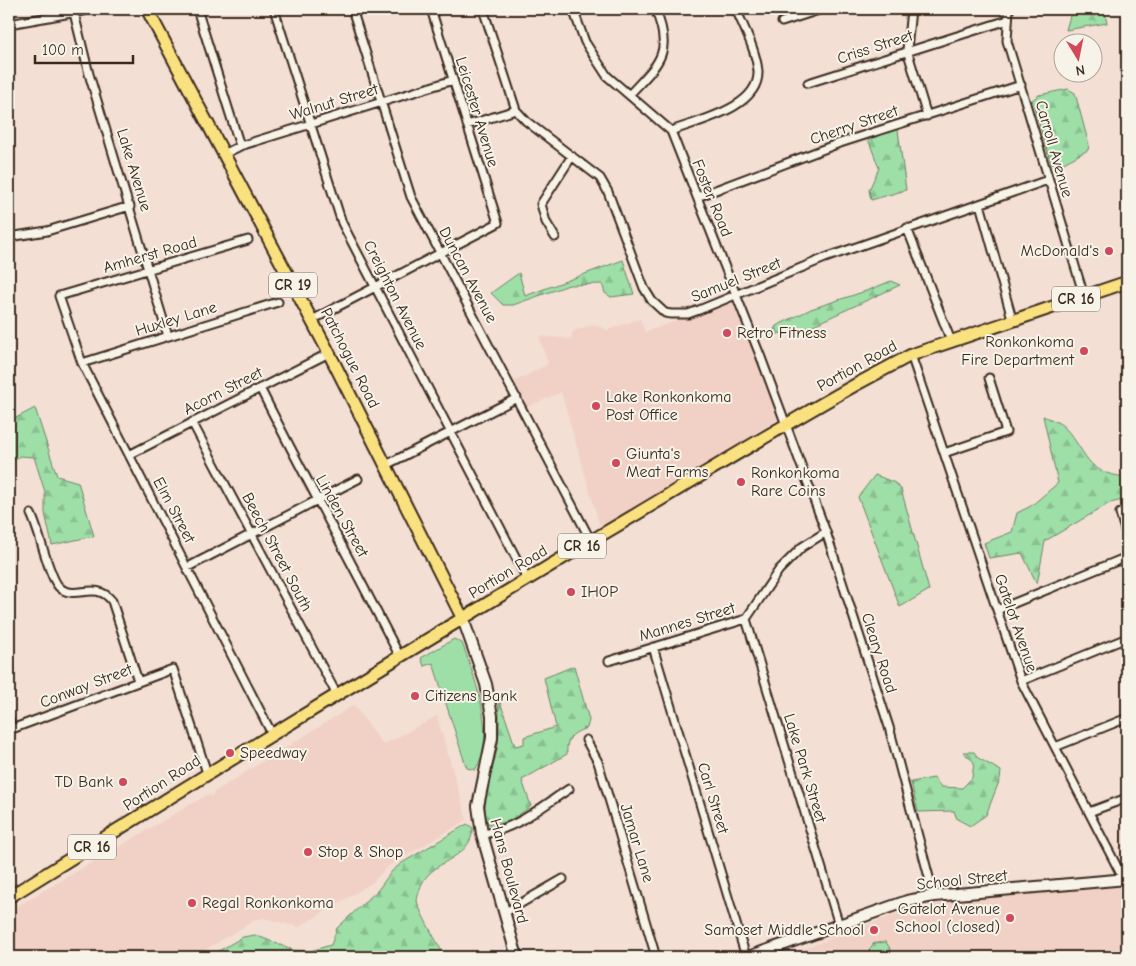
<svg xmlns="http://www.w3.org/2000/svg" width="1136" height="966" viewBox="0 0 1136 966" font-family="'Comic Neue',sans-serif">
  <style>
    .built { fill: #f1d1c6 }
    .grass { fill: #9edfa8; stroke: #6c8463 }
    .forest { fill: url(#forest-firs); stroke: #6c8463 }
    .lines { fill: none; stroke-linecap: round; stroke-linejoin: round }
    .street-casing { stroke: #3b2a1e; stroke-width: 11 }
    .secondary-casing { stroke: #3b2a1e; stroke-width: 14 }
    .primary-casing { stroke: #3b2a1e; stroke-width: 15 }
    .street { stroke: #f7f3e8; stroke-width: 7 }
    .secondary { stroke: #f7f3e8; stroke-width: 10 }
    .primary { stroke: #fae180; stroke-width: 11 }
    .poi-dot { fill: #d1495b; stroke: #f7f3e8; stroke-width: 2 }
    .labels { text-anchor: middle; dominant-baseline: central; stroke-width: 4; stroke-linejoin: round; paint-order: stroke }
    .shield { fill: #f7f3e8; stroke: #73665b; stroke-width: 1 }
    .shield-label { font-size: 15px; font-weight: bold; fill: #3b2a1e }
    .street-label { font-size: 16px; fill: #3b2a1e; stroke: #f7f3e8 }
    .poi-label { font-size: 16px; fill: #3b2a1e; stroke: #f7f3e8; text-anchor: start }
  </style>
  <defs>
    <pattern id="forest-firs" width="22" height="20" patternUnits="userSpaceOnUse" patternTransform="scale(1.25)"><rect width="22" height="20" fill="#9edfa8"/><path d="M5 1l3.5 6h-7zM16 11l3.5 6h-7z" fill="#89c090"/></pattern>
  </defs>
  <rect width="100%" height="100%" fill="#f3dfd4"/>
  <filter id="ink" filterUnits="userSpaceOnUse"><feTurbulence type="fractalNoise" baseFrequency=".02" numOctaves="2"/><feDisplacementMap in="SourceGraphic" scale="10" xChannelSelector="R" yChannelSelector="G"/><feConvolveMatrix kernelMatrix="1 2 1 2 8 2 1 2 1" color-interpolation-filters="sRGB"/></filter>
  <g filter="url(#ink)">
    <!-- built -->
    <path class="built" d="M734,300L780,418L601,530L561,392L525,408L512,383L548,364L539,336L571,339L573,331L594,324L607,330L640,319L645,332Z
      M354,705L383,745L437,716L467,820L387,867L372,883L299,927L263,918L257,919L193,957H9V911L207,795L213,796L214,792Z
      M1125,886L1127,889V957H782L933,900Z"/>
    <!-- grass -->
    <path class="grass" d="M454,639L462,643L464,648C476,682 497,737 475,770L467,768L465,763L433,663L424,666L421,658Z"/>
    <!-- forest -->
    <path class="forest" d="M1072,9H1104L1107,23L1066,30Z
      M1068,89L1075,93L1089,145L1088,150L1058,166L1051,164L1032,100L1039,95Z
      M898,130L906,190L871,200L869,190L879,168L868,139Z
      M623,260L634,294L611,297L605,293L602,284L569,285L513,305H503L491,293L519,273L525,296Z
      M891,281L900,285L794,334L789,330L770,337L776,326L811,309L869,290Z
      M35,408L57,476L78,482L94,536L52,545L45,513V492L34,457L20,456L9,463L12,420Z
      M1043,416C1050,419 1059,422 1064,427C1089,453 1083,473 1127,477V499L1110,503L1045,541L1037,584L1022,553L989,558L984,543L1012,532L1017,513L1031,506L1058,483Z
      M875,475L895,483L901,489L929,590L900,607L858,497Z
      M574,666L589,720L587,728C572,733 566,738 567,754L522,780L531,806C517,816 506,826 488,824C478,807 496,763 498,743C500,727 499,712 498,696L515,746L524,744V737L556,727L544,678Z
      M963,752H974L978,758L1001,771L1000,779L986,815L970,826L957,819L954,811L918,812L911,782L934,778L941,787L962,788L972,778L974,762Z
      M467,824L473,828C471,862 428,859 420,889C419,892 417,898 417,901C419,911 439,946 445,957H208L243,937L255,935L293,950L310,951L331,945L337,928L378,890L392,871L402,863Z
      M886,942L895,957H864L874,943Z"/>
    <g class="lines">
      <!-- street casing -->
      <g class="street-casing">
        <path id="street" d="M197,9L240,146
          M274,9L342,223L527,579
          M352,9L411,197L591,541
          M483,9L516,110L526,121L600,178L608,192L644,288L652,301L665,313L671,314H688L699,310L825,258L1048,180
          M573,9L585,42L607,76L671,131L697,197L760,355L826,532L889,727L934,896
          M911,9L907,50L927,116
          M1009,9L1007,41L1084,296
          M74,13L89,74L168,336
          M782,22L822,9
          M9,24L94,9
          M808,83L1008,20
          M629,95C659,63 674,53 655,9
          M467,125L516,110
          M671,131C697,121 760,108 758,71C756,50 744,28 736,9
          M224,154L240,146L453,80
          M697,197L837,144L1021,85
          M980,204L1013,322
          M907,228L951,341
          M9,237L47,231L130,206
          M555,237L546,222L541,204L572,156
          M248,240L59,296L82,363L272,734
          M312,320L498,223L431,9
          M911,355L1021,681L1127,886
          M82,363L278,302
          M260,388C305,478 354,567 400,657
          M192,422L337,695
          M944,453L1006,432L989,378
          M129,455L329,353
          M386,465L517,398
          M1120,513L1127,537
          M31,514C40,532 48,575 59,587C75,602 95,579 112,601L138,681
          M188,567L358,479
          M997,610L1127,557
          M746,619L839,925
          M653,647L746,957
          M609,661L746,619L779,570L802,547L826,532
          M1021,681L1127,638
          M9,719L12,729
          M9,730L173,669L207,773
          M586,740L598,762L656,957
          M1055,747L1127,718
          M1089,812L1127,798
          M482,834C515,830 541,807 569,789
          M504,913L563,879"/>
      </g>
      <!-- secondary casing -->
      <g class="secondary-casing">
        <path id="secondary" d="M463,619L486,684L492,716V738L478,806L482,834L517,957
          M748,957L907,901L934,896L1127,879"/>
      </g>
      <!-- primary casing -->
      <g class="primary-casing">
        <path id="primary" d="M147,9L329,353L463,619
          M9,897C202,777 396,658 591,541C680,489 767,434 857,384L911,355L1127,282"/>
      </g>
      <!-- street -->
      <use href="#street" class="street"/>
      <!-- secondary -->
      <use href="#secondary" class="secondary"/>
      <!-- primary -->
      <use href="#primary" class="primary"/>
    </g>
  </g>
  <!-- markers -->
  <g class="poi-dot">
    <circle cx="1109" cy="251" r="5"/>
    <circle cx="727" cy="333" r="5"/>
    <circle cx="1084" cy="351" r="5"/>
    <circle cx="596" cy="406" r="5"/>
    <circle cx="616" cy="463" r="5"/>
    <circle cx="741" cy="482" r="5"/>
    <circle cx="571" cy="592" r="5"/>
    <circle cx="415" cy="696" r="5"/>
    <circle cx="230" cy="753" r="5"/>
    <circle cx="123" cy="782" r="5"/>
    <circle cx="308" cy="852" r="5"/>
    <circle cx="192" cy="903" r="5"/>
    <circle cx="1010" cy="918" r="5"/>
    <circle cx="874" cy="930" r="5"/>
  </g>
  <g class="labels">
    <!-- shield labels -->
    <g class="shield">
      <rect x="269" y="272.5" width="48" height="25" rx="4"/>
      <rect x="1052" y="286.5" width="48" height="25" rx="4"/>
      <rect x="558" y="533.5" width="48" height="25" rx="4"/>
      <rect x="68" y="834.5" width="48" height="25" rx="4"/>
    </g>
    <g class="shield-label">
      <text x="293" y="285">CR 19</text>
      <text x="1076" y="299">CR 16</text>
      <text x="582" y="546">CR 16</text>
      <text x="92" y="847">CR 16</text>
    </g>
    <!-- street labels -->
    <g class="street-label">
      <text transform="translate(875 47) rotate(-18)">Criss Street</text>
      <text transform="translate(334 102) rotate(-17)">Walnut Street</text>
      <text transform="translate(477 112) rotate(73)">Leicester Avenue</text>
      <text transform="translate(854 125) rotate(-19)">Cherry Street</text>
      <text transform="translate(1054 149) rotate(74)">Carroll Avenue</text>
      <text transform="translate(134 170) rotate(73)">Lake Avenue</text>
      <text transform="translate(712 198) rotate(68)">Foster Road</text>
      <text transform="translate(150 255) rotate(-16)">Amherst Road</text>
      <text transform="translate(468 275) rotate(62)">Duncan Avenue</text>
      <text transform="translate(736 280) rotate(-22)">Samuel Street</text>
      <text transform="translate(395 295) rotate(63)">Creighton Avenue</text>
      <text transform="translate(176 319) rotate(-17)">Huxley Lane</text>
      <text transform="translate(350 358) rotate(63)">Patchogue Road</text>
      <text transform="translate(857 366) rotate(-29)">Portion Road</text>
      <text transform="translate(223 391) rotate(-27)">Acorn Street</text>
      <text transform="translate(174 510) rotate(62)">Elm Street</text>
      <text transform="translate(342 516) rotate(61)">Linden Street</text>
      <text transform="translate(277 552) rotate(62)">Beech Street South</text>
      <text transform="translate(508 572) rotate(-31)">Portion Road</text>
      <text transform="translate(687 622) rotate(-17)">Mannes Street</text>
      <text transform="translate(1016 623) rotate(71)">Gatelot Avenue</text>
      <text transform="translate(879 653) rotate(72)">Cleary Road</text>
      <text transform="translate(86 686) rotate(-21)">Conway Street</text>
      <text transform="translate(805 768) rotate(73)">Lake Park Street</text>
      <text transform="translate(162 783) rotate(-33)">Portion Road</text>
      <text transform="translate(713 798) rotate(73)">Carl Street</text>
      <text transform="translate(637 843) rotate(73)">Jamar Lane</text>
      <text transform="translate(509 871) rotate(75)">Hans Boulevard</text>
      <text transform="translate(962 880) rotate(-6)">School Street</text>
    </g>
    <!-- poi labels -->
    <g class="poi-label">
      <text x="1099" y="251" text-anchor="end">McDonald's</text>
      <text x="737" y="333">Retro Fitness</text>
      <text x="1074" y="342" text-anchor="end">Ronkonkoma<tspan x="1074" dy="18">Fire Department</tspan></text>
      <text x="606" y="397">Lake Ronkonkoma<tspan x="606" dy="18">Post Office</tspan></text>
      <text x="626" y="454">Giunta's<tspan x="626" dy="18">Meat Farms</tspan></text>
      <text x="751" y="473">Ronkonkoma<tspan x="751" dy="18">Rare Coins</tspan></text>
      <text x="581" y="592">IHOP</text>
      <text x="425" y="696">Citizens Bank</text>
      <text x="240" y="753">Speedway</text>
      <text x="113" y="782" text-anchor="end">TD Bank</text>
      <text x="318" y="852">Stop &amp; Shop</text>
      <text x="202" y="903">Regal Ronkonkoma</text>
      <text x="1000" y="909" text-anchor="end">Gatelot Avenue<tspan x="1000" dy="18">School (closed)</tspan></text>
      <text x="864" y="930" text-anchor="end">Samoset Middle School</text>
    </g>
  </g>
  <!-- margin -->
  <rect width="1136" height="966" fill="none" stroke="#f7f3e8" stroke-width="30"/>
  <rect x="15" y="15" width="1106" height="936" fill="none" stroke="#3b2a1e" stroke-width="2" filter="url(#ink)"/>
  <!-- north arrow -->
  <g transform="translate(1078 58) rotate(170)"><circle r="24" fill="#f7f3e8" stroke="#aca397"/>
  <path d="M0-4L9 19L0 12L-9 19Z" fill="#d1495b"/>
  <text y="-8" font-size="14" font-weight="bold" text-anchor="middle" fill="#3b2a1e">N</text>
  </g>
  <!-- scale -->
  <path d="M35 55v8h98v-8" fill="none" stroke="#3b2a1e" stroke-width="2.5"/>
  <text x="42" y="55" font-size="15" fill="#3b2a1e" stroke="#f7f3e8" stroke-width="4" paint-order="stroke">100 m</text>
</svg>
